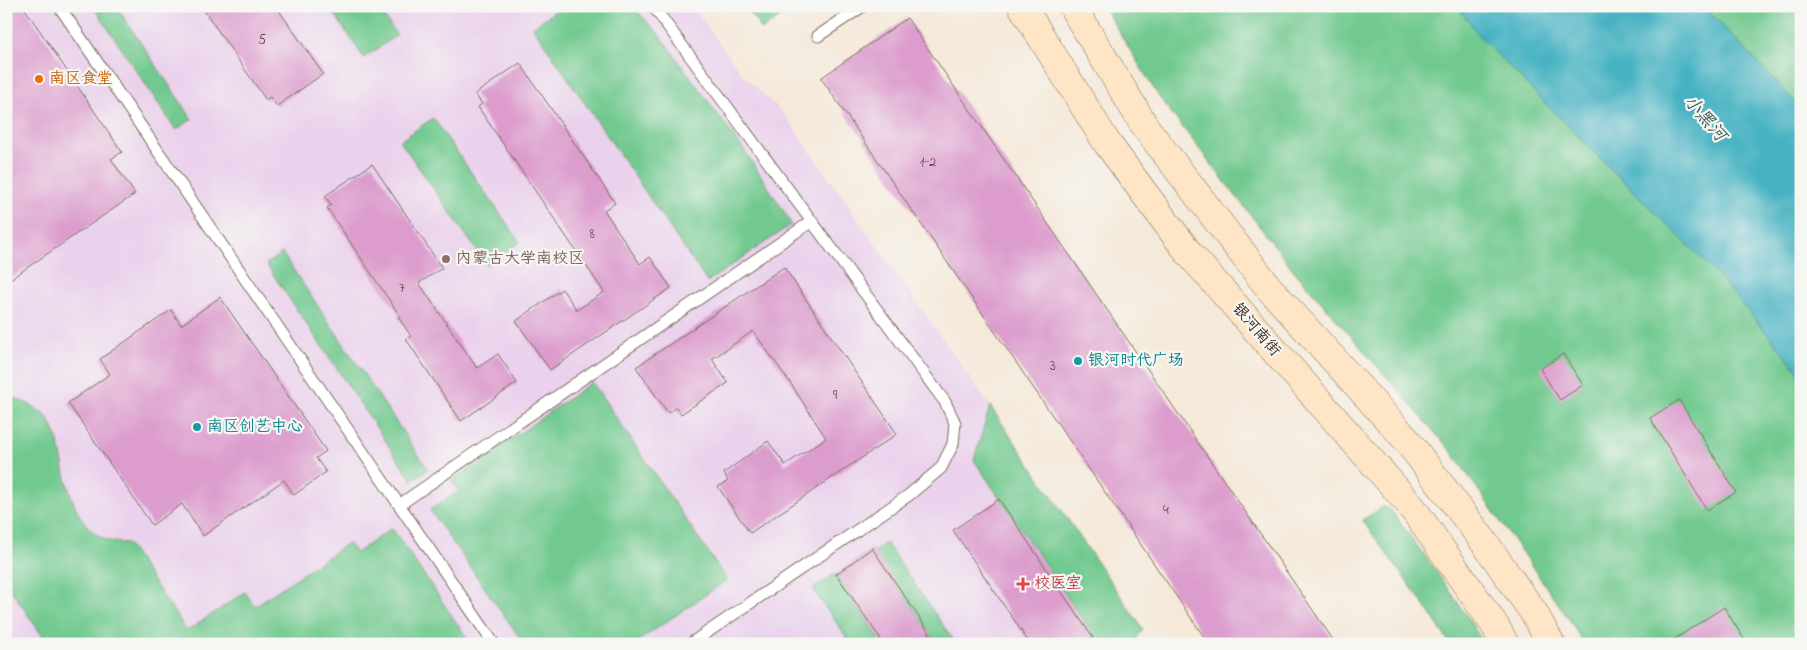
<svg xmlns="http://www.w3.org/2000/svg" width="1807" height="650" viewBox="0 0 1807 650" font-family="'Indie Flower','LXGW WenKai TC',sans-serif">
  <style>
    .built { fill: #ead1ec }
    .green { fill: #71c98f; stroke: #567a56 }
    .water { fill: #46b2c3; stroke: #406e70 }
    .building { fill: #dc9ccd }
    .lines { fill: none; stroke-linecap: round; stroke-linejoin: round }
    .lane-casing { stroke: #7c6d5f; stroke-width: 13 }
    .secondary-casing { stroke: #7c6d5f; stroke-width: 29 }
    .lane { stroke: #fff; stroke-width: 11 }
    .secondary { stroke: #fde5c5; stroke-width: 28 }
    .food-dot { fill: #e8710a; stroke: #f6f6f2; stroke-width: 2 }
    .education-dot { fill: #8d6e63; stroke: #f6f6f2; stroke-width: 2 }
    .culture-dot { fill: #0f9aa8; stroke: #f6f6f2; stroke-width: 2 }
    .health-dot { fill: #e0444e; stroke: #f6f6f2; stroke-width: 2 }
    .labels { text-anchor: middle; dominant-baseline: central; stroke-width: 4.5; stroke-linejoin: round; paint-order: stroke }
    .number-label { font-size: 14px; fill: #63464a }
    .food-label { font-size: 16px; fill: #c56008; stroke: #f6f6f2; text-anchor: start }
    .education-label { font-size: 16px; fill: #785e54; stroke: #f6f6f2; text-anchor: start }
    .street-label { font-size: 16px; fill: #3b2a1e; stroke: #f6f6f2 }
    .culture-label { font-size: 16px; fill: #0d838f; stroke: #f6f6f2; text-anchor: start }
    .health-label { font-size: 16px; fill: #be3a42; stroke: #f6f6f2; text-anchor: start }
    .water-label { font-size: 18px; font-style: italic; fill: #3f5a58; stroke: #f6f6f2 }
  </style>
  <rect width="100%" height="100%" fill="#f6f6f2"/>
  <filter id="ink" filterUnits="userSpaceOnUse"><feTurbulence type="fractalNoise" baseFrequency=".02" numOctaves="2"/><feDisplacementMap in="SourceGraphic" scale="10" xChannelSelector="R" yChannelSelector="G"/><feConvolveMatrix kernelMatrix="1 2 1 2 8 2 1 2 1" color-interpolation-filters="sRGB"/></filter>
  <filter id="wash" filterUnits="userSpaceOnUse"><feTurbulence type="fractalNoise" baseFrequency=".0096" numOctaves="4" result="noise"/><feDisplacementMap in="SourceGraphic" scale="20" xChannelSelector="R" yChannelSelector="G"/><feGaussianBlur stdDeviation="1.12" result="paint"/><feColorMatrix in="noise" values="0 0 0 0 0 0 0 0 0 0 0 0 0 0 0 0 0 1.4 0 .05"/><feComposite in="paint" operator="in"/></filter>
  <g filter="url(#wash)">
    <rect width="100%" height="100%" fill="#f5e9d9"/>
    <!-- built -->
    <path class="built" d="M6,6H692L743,75L783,113L990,406L1143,629L1133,644H6Z"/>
    <!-- green -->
    <path class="green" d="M93,6H116L192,119L176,130Z
      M329,6H377L397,35L364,58Z
      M562,6H632L658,33L749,157L788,218L791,225L707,282L533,27Z
      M745,6H795L762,30Z
      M1103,6H1801V644H1583L1573,625L1451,451L1295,272L1159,97Z
      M433,118L520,242L487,265L400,141Z
      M282,253L428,469L412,480L266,264Z
      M592,382L727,580L634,644H524L430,510L459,491L452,481Z
      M6,393C18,401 36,405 46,416C58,431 61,455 65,474C72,507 88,545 127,543L187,631L245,592L255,606L348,543L356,553L392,528L471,644H48L6,583Z
      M990,406L1143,629L1133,644H1099L974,460Z
      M1383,507L1389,508C1422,552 1456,596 1484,644H1450L1425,606L1362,520Z
      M886,543L956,644H937L874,552Z
      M835,574L883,644H851L813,589Z"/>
    <!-- water -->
    <path class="water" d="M1457,6H1704L1801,108V374L1715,272L1587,145L1482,39Z"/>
    <g id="blocks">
      <!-- building -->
      <path class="building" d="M6,6H23L122,152L111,159L135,194L6,282Z
        M201,6H276L323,74L277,106L270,97L266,100Z
        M907,18L1336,644H1209L821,78Z
        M520,63L615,203L604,210L640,264L650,257L671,288L550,370L516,321L562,289L577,310L604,292L478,107L482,104L475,94Z
        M372,164L442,268L419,283L477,368L498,354L517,383L461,421L406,339L411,336L398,317L400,316L327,208L331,205L325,196Z
        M784,267L897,434L750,533L718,487L728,481L724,473L768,441L785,465L826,438L791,384L753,331L712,359L728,383L681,414L676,407L668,413L636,367Z
        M220,297L326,451L316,458L326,472L294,495L284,480L203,536L182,504L152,525L68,403L110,374L100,359L171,310L181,325Z
        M1563,354L1583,385L1560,400L1540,369Z
        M1679,400L1736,492L1707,510L1650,418Z
        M999,499L1093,638L1084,644H1030L953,530Z
        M872,548L937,644H884L836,574Z
        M1724,607L1747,644H1667Z"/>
    </g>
  </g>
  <g filter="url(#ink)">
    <use href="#blocks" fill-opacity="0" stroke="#7c6d5f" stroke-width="1"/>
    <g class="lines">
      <!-- lane casing -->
      <g class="lane-casing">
        <path id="lane" d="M59,6L494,644
          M653,6L945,402L955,423L953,444L941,468L909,495L690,644
          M818,36L863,6
          M399,505L812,221
          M6,636L12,644"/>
      </g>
      <!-- secondary casing -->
      <g class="secondary-casing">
        <path id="secondary" d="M1022,6L1107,143L1188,252L1411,506L1494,624L1505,644
          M1072,6L1146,128L1269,288L1405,438L1482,539L1534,613L1551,644"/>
      </g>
      <!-- lane -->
      <use href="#lane" class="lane"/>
      <!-- secondary -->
      <use href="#secondary" class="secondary"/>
    </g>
  </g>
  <!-- markers -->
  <circle class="food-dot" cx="39" cy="79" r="5"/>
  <circle class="education-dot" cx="446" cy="259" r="5"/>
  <g class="culture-dot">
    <circle cx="1078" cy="361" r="5"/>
    <circle cx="197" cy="427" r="5"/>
  </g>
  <path class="health-dot" d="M1020.5 576.5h5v5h5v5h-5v5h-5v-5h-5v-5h5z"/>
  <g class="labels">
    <!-- number labels -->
    <g class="number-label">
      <text x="262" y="40">5</text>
      <text x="928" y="162">1-2</text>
      <text x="592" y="234">8</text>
      <text x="402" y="288">7</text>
      <text x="1053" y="366">3</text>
      <text x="835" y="395">9</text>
      <text x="1166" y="510">4</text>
    </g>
    <!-- food labels -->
    <g class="food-label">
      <text x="49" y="79">南区食堂</text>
    </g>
    <!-- education labels -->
    <g class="education-label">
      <text x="456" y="259">内蒙古大学南校区</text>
    </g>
    <!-- street labels -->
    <g class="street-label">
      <text transform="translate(1256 330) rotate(49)">银河南街</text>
    </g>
    <!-- culture labels -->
    <g class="culture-label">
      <text x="1088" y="361">银河时代广场</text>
      <text x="207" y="427">南区创艺中心</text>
    </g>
    <!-- health labels -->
    <g class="health-label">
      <text x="1034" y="584">校医室</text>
    </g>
    <!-- water labels -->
    <g class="water-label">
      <text transform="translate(1704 119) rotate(49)">小黑河</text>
    </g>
  </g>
  <!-- margin -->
  <rect width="1807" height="650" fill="none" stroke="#f6f6f2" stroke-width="25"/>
</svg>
